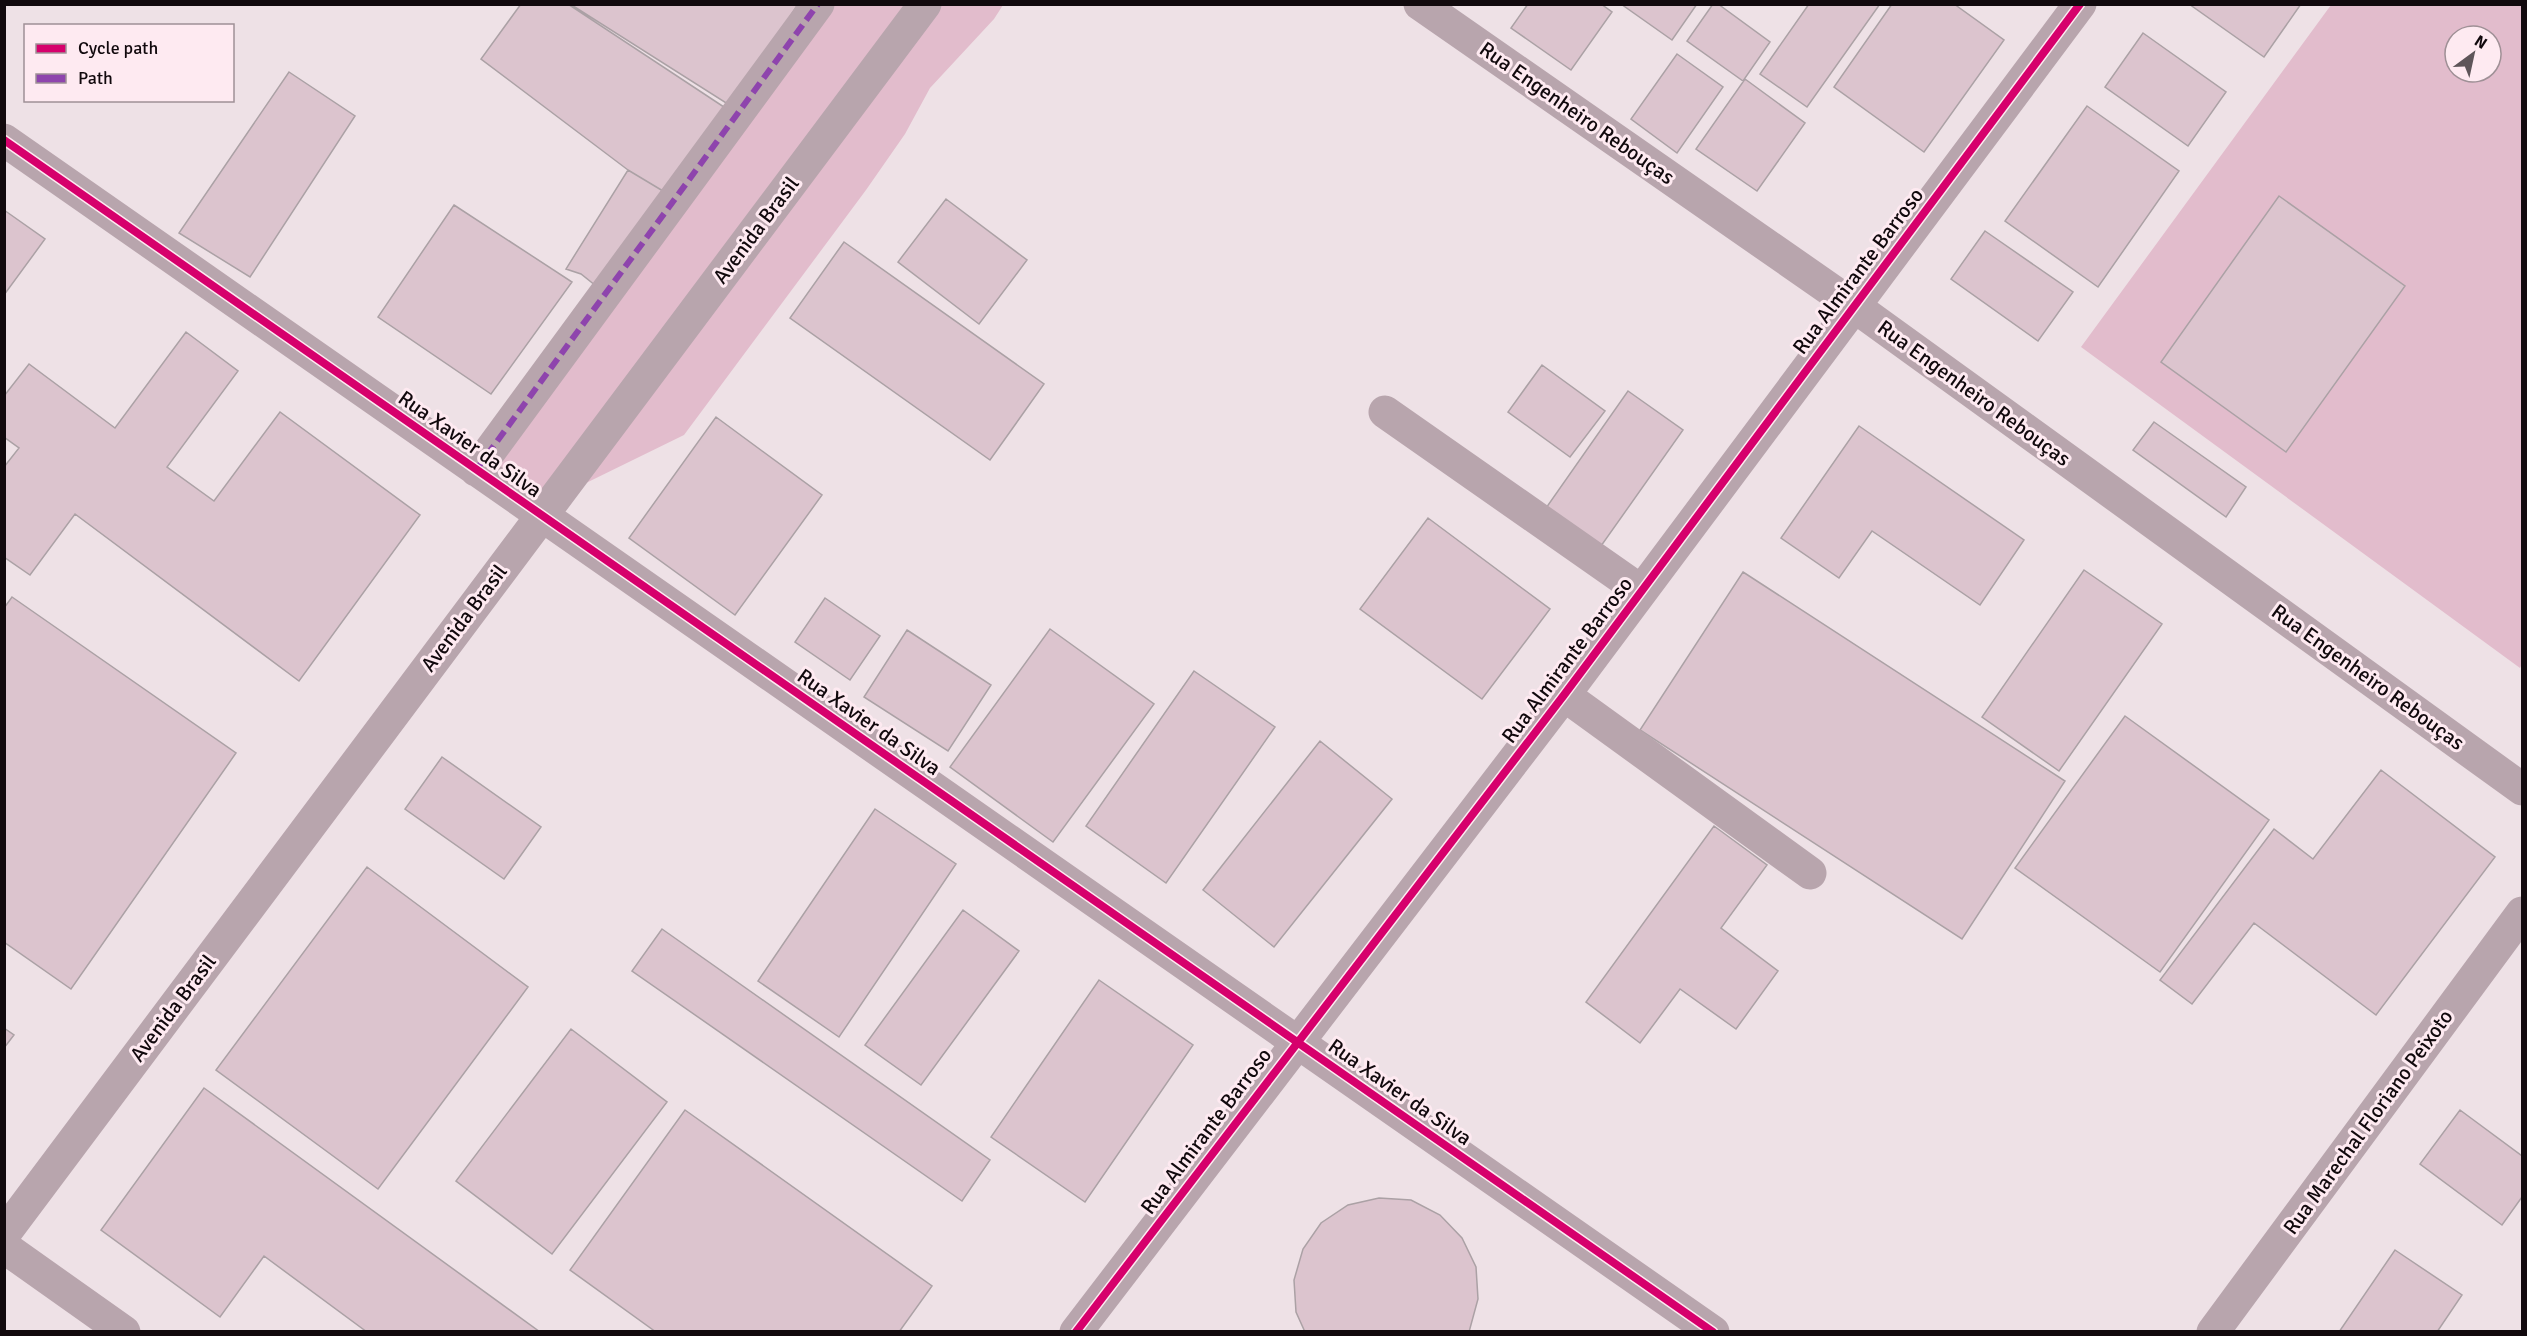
<svg xmlns="http://www.w3.org/2000/svg" width="2527" height="1336" viewBox="0 0 2527 1336" font-family="Signika,sans-serif">
  <style>
    .green { fill: #e2bccc; fill-rule: evenodd }
    .building { fill: #dcc4ce; stroke: #aba1a5; stroke-width: 1.5 }
    .lines { fill: none; stroke-linecap: round; stroke-linejoin: round }
    .minor { stroke: #b8a5ad; stroke-width: 33 }
    .quiet { stroke: #8e44ad; stroke-width: 6; stroke-dasharray: 12 6; stroke-linecap: butt }
    .cycleway-casing { stroke: #feeaf1; stroke-width: 11 }
    .cycleway { stroke: #d6006c; stroke-width: 8 }
    .labels { text-anchor: middle; dominant-baseline: central; stroke-width: 6; stroke-linejoin: round; paint-order: stroke }
    .street-label { font-size: 21px; fill: #11090d; stroke: #feeaf1 }
  </style>
  <rect width="100%" height="100%" fill="#eee1e6"/>
  <!-- green -->
  <path class="green" d="M818,5H1003L994,19L930,88L905,134L866,190L684,435L537,507L481,467Z
    M2331,5H2522V664L2520,668L2081,347ZM2455,36H2491V72H2455Z"/>
  <!-- building -->
  <path class="building" d="M521,4H568L730,111L663,191L628,170L481,59Z
    M570,4H798L734,108Z
    M1528,4H1601L1612,12L1571,70L1511,28Z
    M1621,4H1697L1672,40Z
    M1713,4H1718L1770,42L1743,81L1687,41Z
    M1809,4H1880L1807,107L1760,74Z
    M1892,4H1954L2004,40L1924,152L1834,87Z
    M2189,4H2301L2264,57Z
    M2143,33L2226,92L2188,146L2105,87Z
    M1677,54L1723,87L1677,153L1631,119Z
    M289,72L355,116L250,277L179,233Z
    M1745,79L1805,123L1757,191L1696,149Z
    M2087,106L2179,171L2098,287L2005,221Z
    M628,170L663,191L601,290L581,274L566,269Z
    M2279,196L2405,286L2286,452L2161,362Z
    M946,199L1027,260L979,324L898,262Z
    M454,205L572,282L491,394L378,317Z
    M4,210L45,239L4,295Z
    M1985,231L2073,292L2038,341L1951,279Z
    M844,242L1044,384L990,460L790,318Z
    M186,332L238,371L167,467L214,501L280,412L420,515L299,681L75,514L30,575L4,557V467L19,448L4,437V396L29,364L115,428Z
    M1542,365L1605,411L1570,457L1508,412Z
    M1628,391L1683,430L1601,546L1546,508Z
    M716,417L822,495L735,615L629,538Z
    M2154,422L2246,487L2226,517L2133,450Z
    M1859,426L2024,540L1980,605L1872,531L1839,578L1781,538Z
    M1428,518L1550,609L1482,699L1360,609Z
    M2084,570L2162,624L2059,771L1982,717Z
    M1743,572L2065,781L1962,939L1640,730Z
    M12,597L236,753L71,989L4,942V608Z
    M825,598L880,636L850,680L795,642Z
    M1050,629L1154,704L1053,842L950,767Z
    M907,630L991,685L948,751L864,697Z
    M1194,671L1275,727L1166,883L1086,826Z
    M2125,716L2269,820L2160,972L2015,868Z
    M1320,741L1392,799L1274,947L1203,890Z
    M442,757L541,827L504,879L405,809Z
    M2381,770L2495,857L2376,1015L2254,923L2192,1004L2160,980L2274,829L2313,859Z
    M875,809L956,864L839,1037L758,981Z
    M1714,826L1767,865L1721,928L1778,971L1736,1029L1680,989L1640,1043L1586,1002Z
    M367,867L528,987L378,1189L216,1070Z
    M963,910L1019,951L921,1085L865,1045Z
    M662,929L990,1160L962,1201L632,971Z
    M1099,980L1193,1045L1085,1202L991,1137Z
    M4,1028L14,1035L4,1048Z
    M571,1029L667,1102L552,1254L456,1181Z
    M204,1088L540,1332H367L264,1256L220,1317L101,1230Z
    M685,1110L932,1286L899,1332H656L570,1270Z
    M2460,1110L2522,1156V1197L2502,1225L2420,1164Z
    M1379,1198L1411,1200L1440,1215L1462,1238L1476,1267L1478,1299L1469,1332H1305L1296,1312L1294,1280L1303,1249L1321,1223L1348,1205Z
    M2395,1250L2462,1295L2437,1332H2339Z"/>
  <g class="lines">
    <!-- minor -->
    <path class="minor" d="M1420,4L1854,306L2522,789
      M4,140L1713,1332
      M1385,412L1641,591
      M476,470L818,4
      M1564,695L1810,873
      M4,1234L925,4
      M4,1247L124,1332
      M1076,1332L1564,695L2080,4
      M2213,1332L2522,913"/>
    <!-- quiet -->
    <path class="quiet" d="M476,470L818,4"/>
    <!-- cycleway casing -->
    <g class="cycleway-casing">
      <path id="cycleway" d="M4,140L1713,1332
        M1076,1332L1564,695L2080,4"/>
    </g>
    <!-- cycleway -->
    <use href="#cycleway" class="cycleway"/>
  </g>
  <g class="labels">
    <!-- street labels -->
    <g class="street-label">
      <text transform="translate(1577 113) rotate(35)">Rua Engenheiro Rebouças</text>
      <text transform="translate(756 230) rotate(-53)">Avenida Brasil</text>
      <text transform="translate(1858 271) rotate(-53)">Rua Almirante Barroso</text>
      <text transform="translate(1974 393) rotate(36)">Rua Engenheiro Rebouças</text>
      <text transform="translate(470 444) rotate(35)">Rua Xavier da Silva</text>
      <text transform="translate(464 618) rotate(-53)">Avenida Brasil</text>
      <text transform="translate(1567 660) rotate(-53)">Rua Almirante Barroso</text>
      <text transform="translate(2368 677) rotate(36)">Rua Engenheiro Rebouças</text>
      <text transform="translate(869 722) rotate(35)">Rua Xavier da Silva</text>
      <text transform="translate(173 1008) rotate(-53)">Avenida Brasil</text>
      <text transform="translate(1400 1092) rotate(35)">Rua Xavier da Silva</text>
      <text transform="translate(2368 1122) rotate(-54)">Rua Marechal Floriano Peixoto</text>
      <text transform="translate(1206 1131) rotate(-53)">Rua Almirante Barroso</text>
    </g>
  </g>
  <!-- border -->
  <rect width="2527" height="1336" fill="none" stroke="#11090d" stroke-width="12"/>
  <!-- legend -->
  <rect x="24" y="24" width="210" height="78" fill="#feeaf1" stroke="#9f9096" stroke-width="1.5"/>
  <rect x="36" y="44" width="30" height="9" fill="#d6006c" stroke="#9f9096" stroke-width="1.5"/>
  <text x="78" y="54" font-size="18" fill="#11090d">Cycle path</text>
  <rect x="36" y="74" width="30" height="9" fill="#8e44ad" stroke="#9f9096" stroke-width="1.5"/>
  <text x="78" y="84" font-size="18" fill="#11090d">Path</text>
  <!-- north arrow -->
  <g transform="translate(2473 54) rotate(33)"><circle r="28" fill="#feeaf1" stroke="#9f9096" stroke-width="1.5"/>
  <path d="M0-4.5L10 22L0 15L-10 22Z" fill="#5e5559"/>
  <text y="-9" font-size="16" font-weight="bold" text-anchor="middle" fill="#11090d">N</text>
  </g>
</svg>
